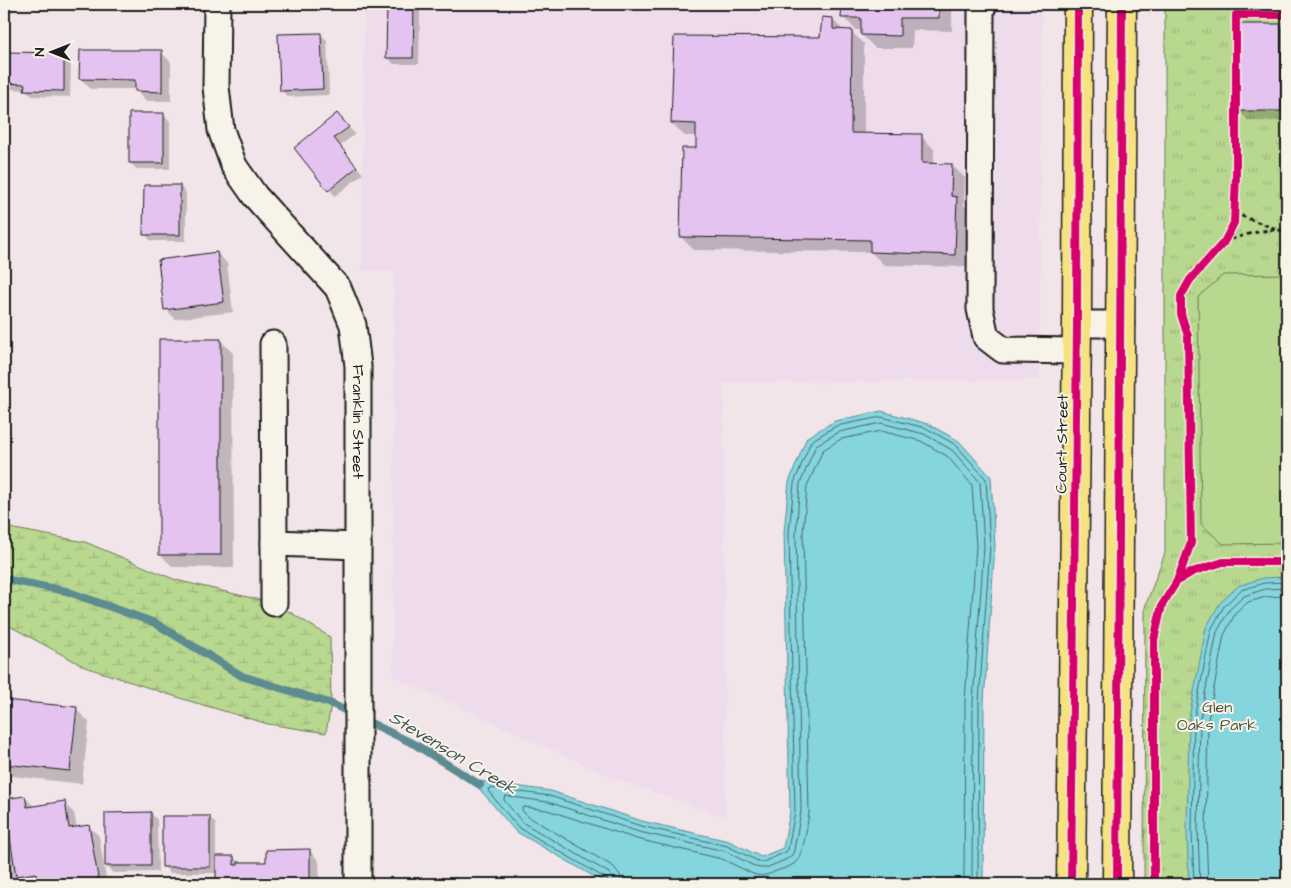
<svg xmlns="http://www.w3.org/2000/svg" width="1291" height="888" viewBox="0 0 1291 888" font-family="'Architects Daughter',sans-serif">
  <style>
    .built { fill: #eedbec }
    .grass { fill: url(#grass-tufts); stroke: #6a7a56 }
    .wetland { fill: url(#wetland-marsh); stroke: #6a7a56 }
    .pitch { fill: #b8d78f; stroke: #6a7a56 }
    .water { fill: #85d5de; stroke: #5b8b90 }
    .shadow { fill: #0003 }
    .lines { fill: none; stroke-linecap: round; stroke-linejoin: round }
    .shore { stroke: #46666a; stroke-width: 1 }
    .stream { stroke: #5b8b90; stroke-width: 8 }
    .building { fill: #e5c3f0; stroke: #1c1c1c }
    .minor-casing { stroke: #1c1c1c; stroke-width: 29 }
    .major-casing { stroke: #1c1c1c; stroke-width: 31 }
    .path { stroke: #1c1c1c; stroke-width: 3; stroke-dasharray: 4 4; stroke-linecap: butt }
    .minor { stroke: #f7f3e8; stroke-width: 25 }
    .major { stroke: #f7e281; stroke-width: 28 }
    .cycleway-casing { stroke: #f7f3e8; stroke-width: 11 }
    .cycleway { stroke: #d6006c; stroke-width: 8 }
    .labels { text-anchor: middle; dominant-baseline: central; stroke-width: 4; stroke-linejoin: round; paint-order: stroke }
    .street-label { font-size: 16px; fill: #1c1c1c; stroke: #f7f3e8 }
    .park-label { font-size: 16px; fill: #4b543e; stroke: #f7f3e8 }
    .water-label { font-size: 18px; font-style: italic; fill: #3c5456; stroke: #f7f3e8 }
  </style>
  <defs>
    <pattern id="grass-tufts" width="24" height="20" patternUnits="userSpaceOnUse" patternTransform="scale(1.25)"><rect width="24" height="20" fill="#b8d78f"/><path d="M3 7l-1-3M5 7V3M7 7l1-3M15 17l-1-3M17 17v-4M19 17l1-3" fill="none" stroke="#9eb87b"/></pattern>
    <pattern id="wetland-marsh" width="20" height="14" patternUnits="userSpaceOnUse" patternTransform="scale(1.25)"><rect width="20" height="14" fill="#b8d78f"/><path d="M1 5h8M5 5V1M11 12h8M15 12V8" fill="none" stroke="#9eb87b"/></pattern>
  </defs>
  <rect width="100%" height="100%" fill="#f2e5ea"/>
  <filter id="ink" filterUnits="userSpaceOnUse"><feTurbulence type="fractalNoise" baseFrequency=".02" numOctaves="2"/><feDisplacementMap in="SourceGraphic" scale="10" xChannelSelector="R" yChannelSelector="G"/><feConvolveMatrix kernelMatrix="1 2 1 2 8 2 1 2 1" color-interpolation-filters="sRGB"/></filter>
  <g filter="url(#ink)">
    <!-- built -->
    <path class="built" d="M364,4H1042L1040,380L724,383L725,817L615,779L393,676L394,271L362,270Z"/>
    <!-- grass -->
    <path class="grass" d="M1165,4H1287V884H1144L1145,607L1165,553Z"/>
    <!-- wetland -->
    <path class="wetland" d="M4,527L85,542L176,580L277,604L330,637L331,704L326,733L268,724L186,700L85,667L4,623Z"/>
    <!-- pitch -->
    <path class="pitch" d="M1287,274V543L1223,544L1201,524L1198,297L1223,275Z"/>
    <!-- water -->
    <path class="water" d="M881,411L928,424L959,441L991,477L995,546L984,701L983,884H607L515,831L472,780L551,791L642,821L729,841L761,857L783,848L790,812L784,532L789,482L807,437L835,421Z
      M1287,577V884H1189L1187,831L1189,718L1206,628L1220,603L1238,586L1263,578Z"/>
    <!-- shadow -->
    <path class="shadow" d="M287,4H351V7H291Z
      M843,4H952V31L913,30L912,48H875L862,35V30H856L843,17Z
      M413,5L420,11L419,64H394L387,57Z
      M832,19L844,31H851L864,44V134L921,136L934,149V165H952L965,178L964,205L969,211L967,267L884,265L871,252L694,250L681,237L697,149V136H685L672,123L822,38Z
      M1280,25L1287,32V121H1249L1239,111Z
      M320,34L327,40L329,95L288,97L281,90Z
      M161,52L171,62V101H146L136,91V89H91L81,79Z
      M4,53L64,54L71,60L70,97L32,96L26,90L9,89L4,84Z
      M163,114L170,121V169H137L130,163Z
      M337,114L355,134L340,146L363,174L335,196L295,148Z
      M180,186L186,193V241H151L145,234Z
      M217,253L227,263L233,312L175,319L166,309Z
      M220,340L233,353L234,568L173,567L160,554Z
      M4,701L76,709L89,722L82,784L4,775Z
      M25,797L35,807L64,803L74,813L77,828L89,826L99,836L107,884H25L17,875L19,884H4V823L11,853L13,852Z
      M151,813L157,820L158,872L113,873L106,866Z
      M209,817L216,824V857H233L240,863H267L310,851L319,861L320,884H218V873H170L163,866Z"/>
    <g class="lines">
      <!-- shore -->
      <path class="shore" d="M608,884V880L605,878L518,827L489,792L488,789L491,788L550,796L641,826L727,846L760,862H763L786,852L788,849L795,812L789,533L794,483L811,441L836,426L881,417L926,428L956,445L986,479L990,546L979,701L978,884
        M614,884L613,878L609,873L522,822L504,800V798L506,796L548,802L639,832L725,851L756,867L761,868H766L787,859L792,855L794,850L801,812L796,533L800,484L816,445L839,432L881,423L924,434L952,450L980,482L984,546L973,701L972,884
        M622,884L620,875L614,867L527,816L522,810V808L524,807L547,810L637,839L722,859L753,874C762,877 768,875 776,871C782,869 790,867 795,863C804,855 807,825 809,813L803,533L807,486L823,450L841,439L881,431L921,441L947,456L972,485L976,546L965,701L964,884
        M1194,884L1192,831L1194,718L1211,630L1224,606L1241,590L1264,583L1287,582
        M1200,884L1198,831L1200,719L1217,632L1229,610L1244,596L1265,589L1287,588
        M1208,884L1206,830L1208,720L1224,635L1235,614L1248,602L1266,597L1287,596"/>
      <!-- stream -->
      <path class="stream" d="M4,579L66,591L155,623L242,676L332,704L416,745L480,785"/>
    </g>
    <!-- building -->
    <path class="building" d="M387,4H414L413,58H386Z
      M842,4H939V18H900V36L861,35V18H841Z
      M822,17L833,18V29L852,30L851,133L922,134V163L952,164L951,196L957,197L955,255L870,252V240L680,237L682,148H696V124L671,123L674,36L820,37Z
      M1238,24H1281V111H1238Z
      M321,33L323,89L280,91L278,34Z
      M80,50H162V92L135,91V80L79,79Z
      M4,52L64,53V91L24,90L25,84L4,83Z
      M129,113H164V163H129Z
      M337,113L349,127L334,138L357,167L328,191L294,148Z
      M144,185H180V235H143Z
      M217,252L224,302L164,310L158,260Z
      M159,339H221V555H159Z
      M4,700L77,707L70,771L4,764Z
      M25,796L27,807L65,801L69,828L89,825L99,883L90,884H37L36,873L16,876L4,799Z
      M151,812V866H105V813Z
      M162,816H210V867H162Z
      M310,849V884H216V856H234V865H238V862H266V850Z
      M4,851L12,884H4Z"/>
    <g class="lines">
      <!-- minor casing -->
      <g class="minor-casing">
        <g id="minor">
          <path id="s1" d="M217,4L216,87L221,130L234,166L255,196L338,288L353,325L358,366V884"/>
          <path d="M984,4L981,10L980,309L986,337L1003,350L1077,351"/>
          <path d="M1077,324H1121"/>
          <path d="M273,344L274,543L358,546"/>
          <path d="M274,543V603"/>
        </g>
      </g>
      <!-- major casing -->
      <g class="major-casing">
        <path id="major" d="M1071,884L1077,324L1078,4
          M1117,884L1122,4"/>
      </g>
      <!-- path -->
      <path class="path" d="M1234,213L1276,229
        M1224,242C1244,235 1266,227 1287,231"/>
      <!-- minor -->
      <use href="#minor" class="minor"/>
      <!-- major -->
      <use href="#major" class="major"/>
      <!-- cycleway casing -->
      <g class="cycleway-casing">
        <path id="cycleway" d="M1177,581L1191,543L1188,336L1181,314V296L1190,280L1224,242L1234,223L1236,176V15H1287
          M1071,884L1077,324L1078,4
          M1117,884L1122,4
          M1154,884V640L1162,605L1177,581L1192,572L1223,562H1287"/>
      </g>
      <!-- cycleway -->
      <use href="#cycleway" class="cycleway"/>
    </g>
  </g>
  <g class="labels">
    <!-- street labels -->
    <g class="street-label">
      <text stroke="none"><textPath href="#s1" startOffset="462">Franklin Street</textPath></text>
      <text transform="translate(1062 444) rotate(-89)">Court Street</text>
    </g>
    <!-- park labels -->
    <g class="park-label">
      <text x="1217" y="707">Glen<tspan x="1217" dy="18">Oaks Park</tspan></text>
    </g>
    <!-- water labels -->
    <g class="water-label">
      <text transform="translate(453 753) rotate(31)">Stevenson Creek</text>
    </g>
  </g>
  <!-- margin -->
  <rect width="1291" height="888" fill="none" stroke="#f7f3e8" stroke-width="20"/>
  <rect x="10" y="10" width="1271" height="868" fill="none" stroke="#1c1c1c" stroke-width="2" filter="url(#ink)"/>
  <!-- north arrow -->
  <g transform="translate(52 52) rotate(270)" stroke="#f7f3e8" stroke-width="4" paint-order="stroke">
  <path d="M0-4L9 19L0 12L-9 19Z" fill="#1c1c1c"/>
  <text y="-8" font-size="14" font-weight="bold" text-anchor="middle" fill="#1c1c1c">N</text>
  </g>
</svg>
